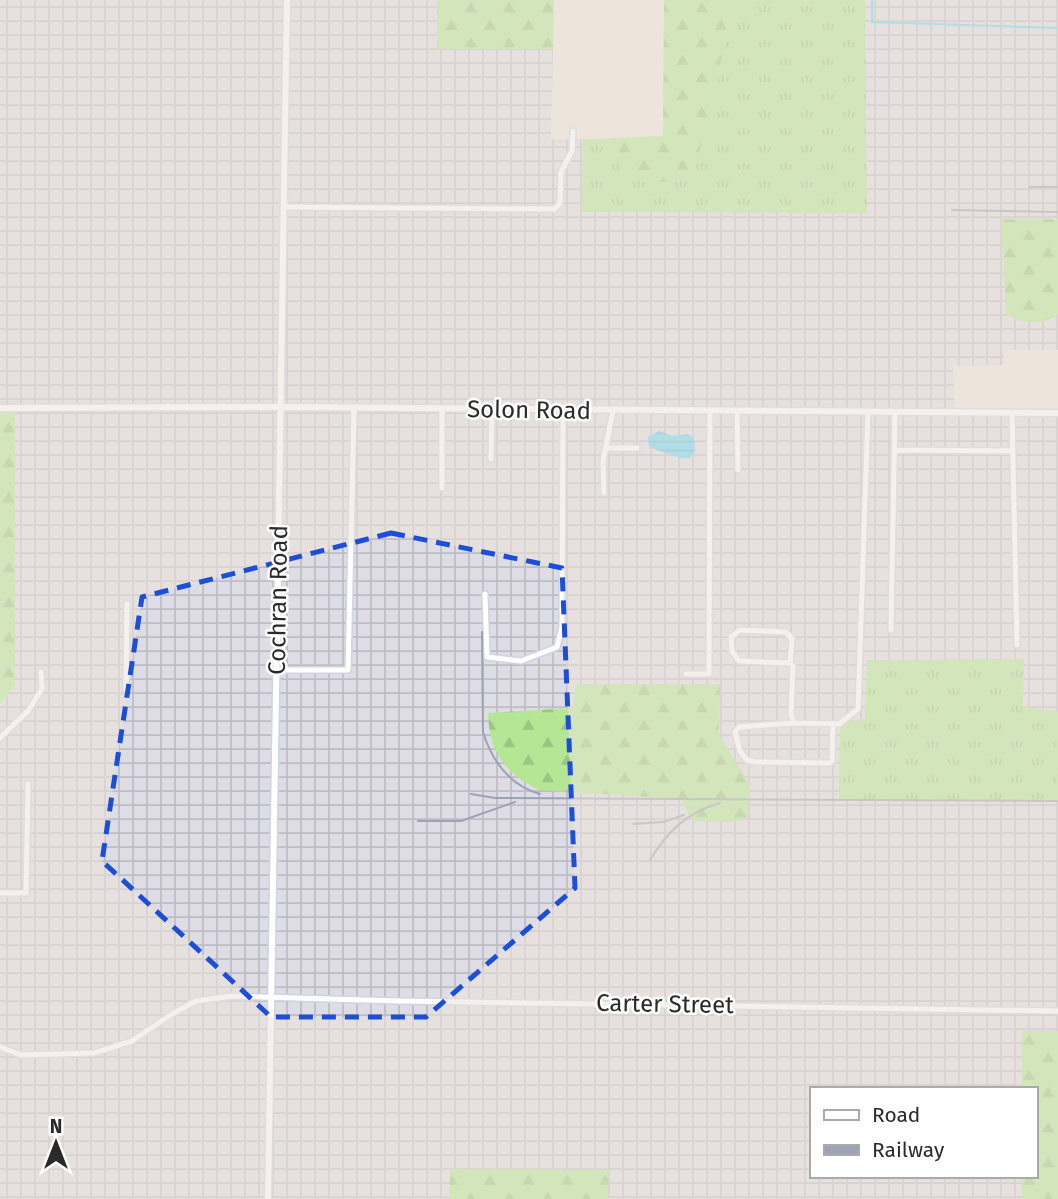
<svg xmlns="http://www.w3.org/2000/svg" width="1058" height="1199" viewBox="0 0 1058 1199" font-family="'Fira Sans',sans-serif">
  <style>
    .industrial { fill: url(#industrial-grid); fill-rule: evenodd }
    .grass { fill: url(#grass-tufts) }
    .forest { fill: url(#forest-firs) }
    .water { fill: url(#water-rules) }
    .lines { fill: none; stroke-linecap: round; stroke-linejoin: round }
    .stream { stroke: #68d6f4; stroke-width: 2 }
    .minor-casing { stroke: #d0d4e3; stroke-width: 8 }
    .tertiary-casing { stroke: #d0d4e3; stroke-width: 9 }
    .minor { stroke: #fff; stroke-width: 5 }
    .tertiary { stroke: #fff; stroke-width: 6 }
    .rail { stroke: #9da2b5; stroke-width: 2 }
    .marked { fill: none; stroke: #1d4ed8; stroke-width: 5; stroke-dasharray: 14 9; stroke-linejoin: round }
    .labels { text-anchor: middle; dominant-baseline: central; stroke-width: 5; stroke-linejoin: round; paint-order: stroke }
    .street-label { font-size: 24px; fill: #2a2a2a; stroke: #fff }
  </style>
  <defs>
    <pattern id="industrial-grid" width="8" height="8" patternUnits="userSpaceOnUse" patternTransform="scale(1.75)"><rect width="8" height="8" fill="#dedce4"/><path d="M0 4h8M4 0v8" fill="none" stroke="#bfbdc4"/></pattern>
    <pattern id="grass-tufts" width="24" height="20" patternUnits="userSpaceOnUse" patternTransform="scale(1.75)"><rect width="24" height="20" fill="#b4e694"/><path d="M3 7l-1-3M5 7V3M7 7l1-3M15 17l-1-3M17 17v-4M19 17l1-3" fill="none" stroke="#9bc580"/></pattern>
    <pattern id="forest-firs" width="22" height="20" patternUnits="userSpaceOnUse" patternTransform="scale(1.75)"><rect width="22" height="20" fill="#b4e694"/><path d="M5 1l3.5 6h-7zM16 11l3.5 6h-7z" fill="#9bc580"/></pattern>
    <pattern id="water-rules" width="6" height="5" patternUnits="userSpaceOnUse" patternTransform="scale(1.75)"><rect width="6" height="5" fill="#68d6f4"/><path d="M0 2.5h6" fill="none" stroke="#5ab8d1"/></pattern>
  </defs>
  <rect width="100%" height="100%" fill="#ede4db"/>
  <!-- industrial -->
  <path class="industrial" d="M0,0H437V49H553L551,139H583L582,212L865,25V0H1058V350H1004L1003,365L953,366L955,412L1058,413V1199H0V703L15,685L0,408ZM811,1089H1035V1176H811Z"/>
  <!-- grass -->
  <path class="grass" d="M731,0H865L867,213L582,212L583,139L708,137Z
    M1024,659L1023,706L1058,712V801L839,799L840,728L849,721L865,720L867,660Z"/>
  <!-- forest -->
  <path class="forest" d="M437,0H554L553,49H437Z
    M664,0H731L708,137H703L695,169L687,181L655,182L620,170L611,138L663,136Z
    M1001,219H1058V315C1041,325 1022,325 1006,314Z
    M0,408H15V685L0,703Z
    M576,684H720L719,735L750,785L748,819L728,822L692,821L681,799L539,790C505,773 489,752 488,713L572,708Z
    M1022,1031H1058V1199H1022V1176H1035V1089H1022Z
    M450,1169L609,1170L608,1199H450Z"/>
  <!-- water -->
  <path class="water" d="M659,431L673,436L688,434L693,437C696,446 697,452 690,458H680L649,447L648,437Z"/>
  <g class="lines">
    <!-- stream -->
    <path class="stream" d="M872,0V22L1058,28"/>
    <!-- minor casing -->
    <g class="minor-casing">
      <path id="minor" d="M284,207L555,209L560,203L561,172L572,151L573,131
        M442,409V488
        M737,411L738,470
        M1012,413L1017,645
        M606,448H637
        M894,450L1013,451
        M491,459L492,409
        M604,493L603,461L613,411
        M485,594L487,657L521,661L557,647L562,627L563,410
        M891,630L895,412
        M790,663L792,639L786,632L740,630L731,637L732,651L739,661L790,663L793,666L791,714L794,723L839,724L858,709L868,412
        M277,670H348L354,408
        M686,674H709L710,411
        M126,690L127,604
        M794,723L739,727L735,732L740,751L747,760L756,762L829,763L832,761L833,724
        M0,738L28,711L42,689L41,672
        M0,893H26L28,784
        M0,1047L21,1055L94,1053L132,1041L172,1014L196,1001L232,996L399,1001L1058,1011"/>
    </g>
    <!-- tertiary casing -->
    <g class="tertiary-casing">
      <path id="tertiary" d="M0,408L281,407L1058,413
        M268,1199L287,0"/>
    </g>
    <!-- minor -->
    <use href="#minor" class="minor"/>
    <!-- tertiary -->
    <use href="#tertiary" class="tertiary"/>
    <!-- rail -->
    <path class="rail" d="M1030,187H1058
      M952,210L1058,212
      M482,632L483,732C492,761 509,785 540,794
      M471,794L495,798L1058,801
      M418,821H461L515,802
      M633,824L663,822L684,815
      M650,860C667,832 687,812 720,803"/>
  </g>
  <!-- marked area -->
  <path d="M0 0H1058V1199H0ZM391,533L562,568L575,888L426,1017H271L102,861L142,597Z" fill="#ede4db" fill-opacity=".55" fill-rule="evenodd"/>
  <path class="marked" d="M391,533L562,568L575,888L426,1017H271L102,861L142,597Z"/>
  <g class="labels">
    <!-- street labels -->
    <g class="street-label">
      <text transform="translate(529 410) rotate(1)">Solon Road</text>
      <text transform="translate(278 600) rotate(-89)">Cochran Road</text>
      <text transform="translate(665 1004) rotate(1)">Carter Street</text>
    </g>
  </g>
  <!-- legend -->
  <rect x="810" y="1087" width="228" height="91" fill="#ffffff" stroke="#aaaaaa" stroke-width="2"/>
  <rect x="824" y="1110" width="35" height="10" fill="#ffffff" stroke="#aaaaaa" stroke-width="2"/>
  <text x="872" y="1122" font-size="21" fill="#2a2a2a">Road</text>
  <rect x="824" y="1145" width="35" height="10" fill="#9da2b5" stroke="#aaaaaa" stroke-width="2"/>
  <text x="872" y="1157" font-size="21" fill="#2a2a2a">Railway</text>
  <!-- north arrow -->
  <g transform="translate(56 1143)" stroke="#ffffff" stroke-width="5" paint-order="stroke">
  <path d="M0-5L12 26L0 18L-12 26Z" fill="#2a2a2a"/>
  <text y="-10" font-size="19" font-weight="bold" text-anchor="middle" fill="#2a2a2a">N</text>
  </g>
</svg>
